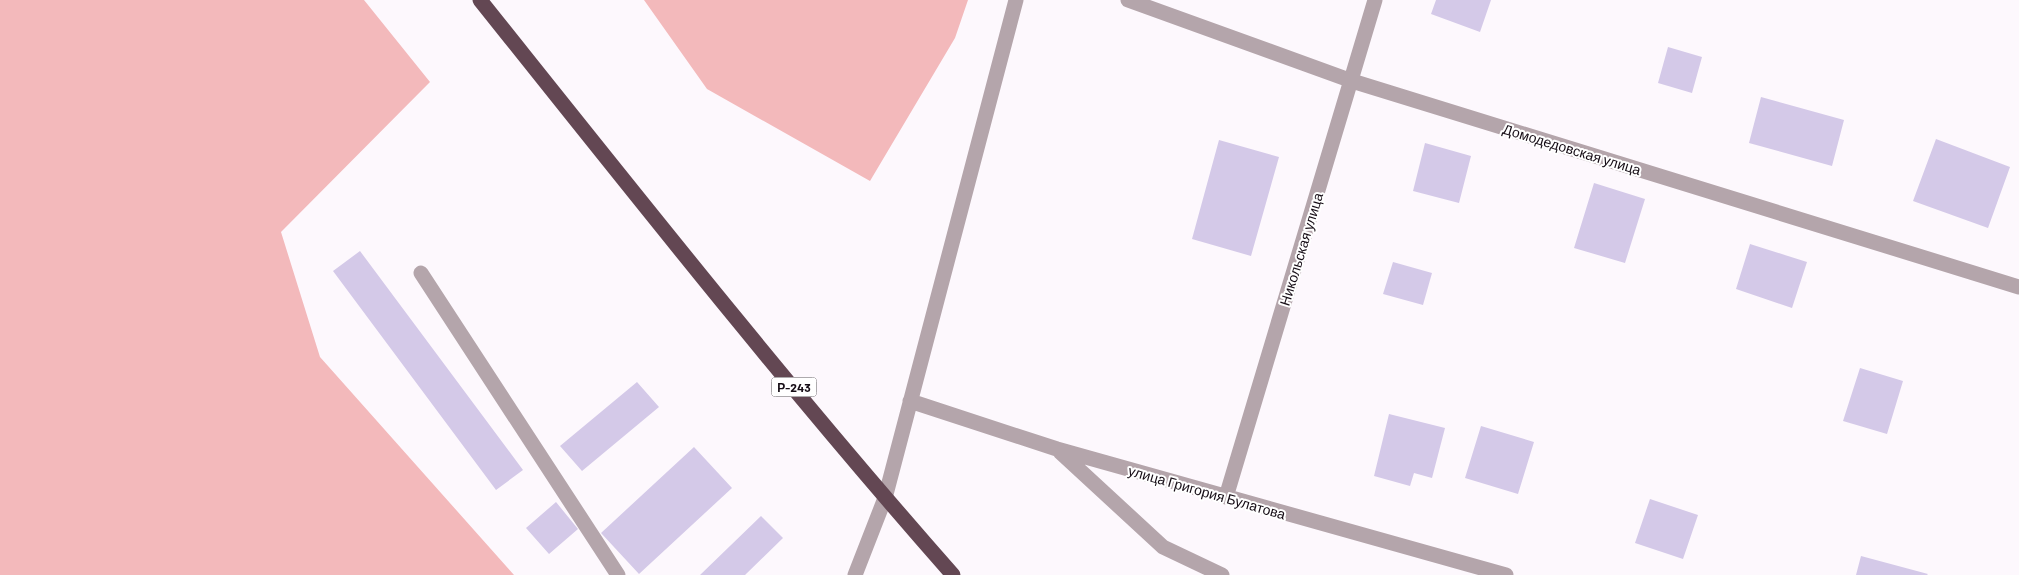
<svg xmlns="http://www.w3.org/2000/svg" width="2019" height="575" viewBox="0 0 2019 575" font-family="Barlow,sans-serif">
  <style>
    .forest { fill: #f3b9bb }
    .building { fill: #d4c9e8 }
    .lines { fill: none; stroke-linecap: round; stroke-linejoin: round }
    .minor { stroke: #b4a5ab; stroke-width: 15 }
    .highway { stroke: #634753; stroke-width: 15 }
    .labels { text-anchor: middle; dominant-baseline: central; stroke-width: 4; stroke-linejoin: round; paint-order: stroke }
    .shield { fill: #fff; stroke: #5b555b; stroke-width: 1 }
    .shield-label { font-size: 12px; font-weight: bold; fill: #150c15 }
    .street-label { font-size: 14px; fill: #150c15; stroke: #fff }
  </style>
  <rect width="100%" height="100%" fill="#fdf8fd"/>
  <!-- forest -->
  <path class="forest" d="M0,0H364L430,82L281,232L320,357L514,575H0Z
    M644,0H968L955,38L870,181L707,89Z"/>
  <!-- building -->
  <path class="building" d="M1436,0H1491L1480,32L1431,14Z
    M1668,47L1702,57L1692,93L1658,83Z
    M1761,97L1844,120L1832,166L1749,143Z
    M1936,139L2010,167L1988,228L1913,201Z
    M1219,140L1279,157L1251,256L1192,239Z
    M1425,143L1471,156L1459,203L1413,191Z
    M1594,183L1645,199L1625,263L1574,248Z
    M1750,244L1807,262L1792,308L1736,289Z
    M360,251L523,470L496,490L333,271Z
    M1393,262L1432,273L1423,305L1383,294Z
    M1860,368L1903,381L1887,434L1843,421Z
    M637,382L659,407L582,471L560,446Z
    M1389,414L1445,428L1432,478L1414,473L1410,486L1374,476Z
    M1481,426L1534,442L1518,494L1465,478Z
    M694,447L732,488L639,574L601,533Z
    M1650,499L1698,515L1683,559L1635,543Z
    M556,502L578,529L549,554L526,528Z
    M761,516L783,538L745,575H700Z
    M1861,556L1928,574L1927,575H1856Z"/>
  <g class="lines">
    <!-- minor -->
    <path class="minor" d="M1128,0L1352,81L2019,287
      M421,273L618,575
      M910,401L1057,449L1506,575
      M1060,452L1163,547L1222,575
      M1226,497L1375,0
      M855,575L885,498L1016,0"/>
    <!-- highway -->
    <path class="highway" d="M480,0C635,194 789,389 953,575"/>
  </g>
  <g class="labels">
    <!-- shield labels -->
    <rect class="shield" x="771.5" y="377.5" width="45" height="19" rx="4"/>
    <g class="shield-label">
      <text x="794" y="387">Р-243</text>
    </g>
    <!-- street labels -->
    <g class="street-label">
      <text transform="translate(1572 149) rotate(17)">Домодедовская улица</text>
      <text transform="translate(1301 249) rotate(-73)">Никольская улица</text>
      <text transform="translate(1207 492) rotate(16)">улица Григория Булатова</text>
    </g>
  </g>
</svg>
